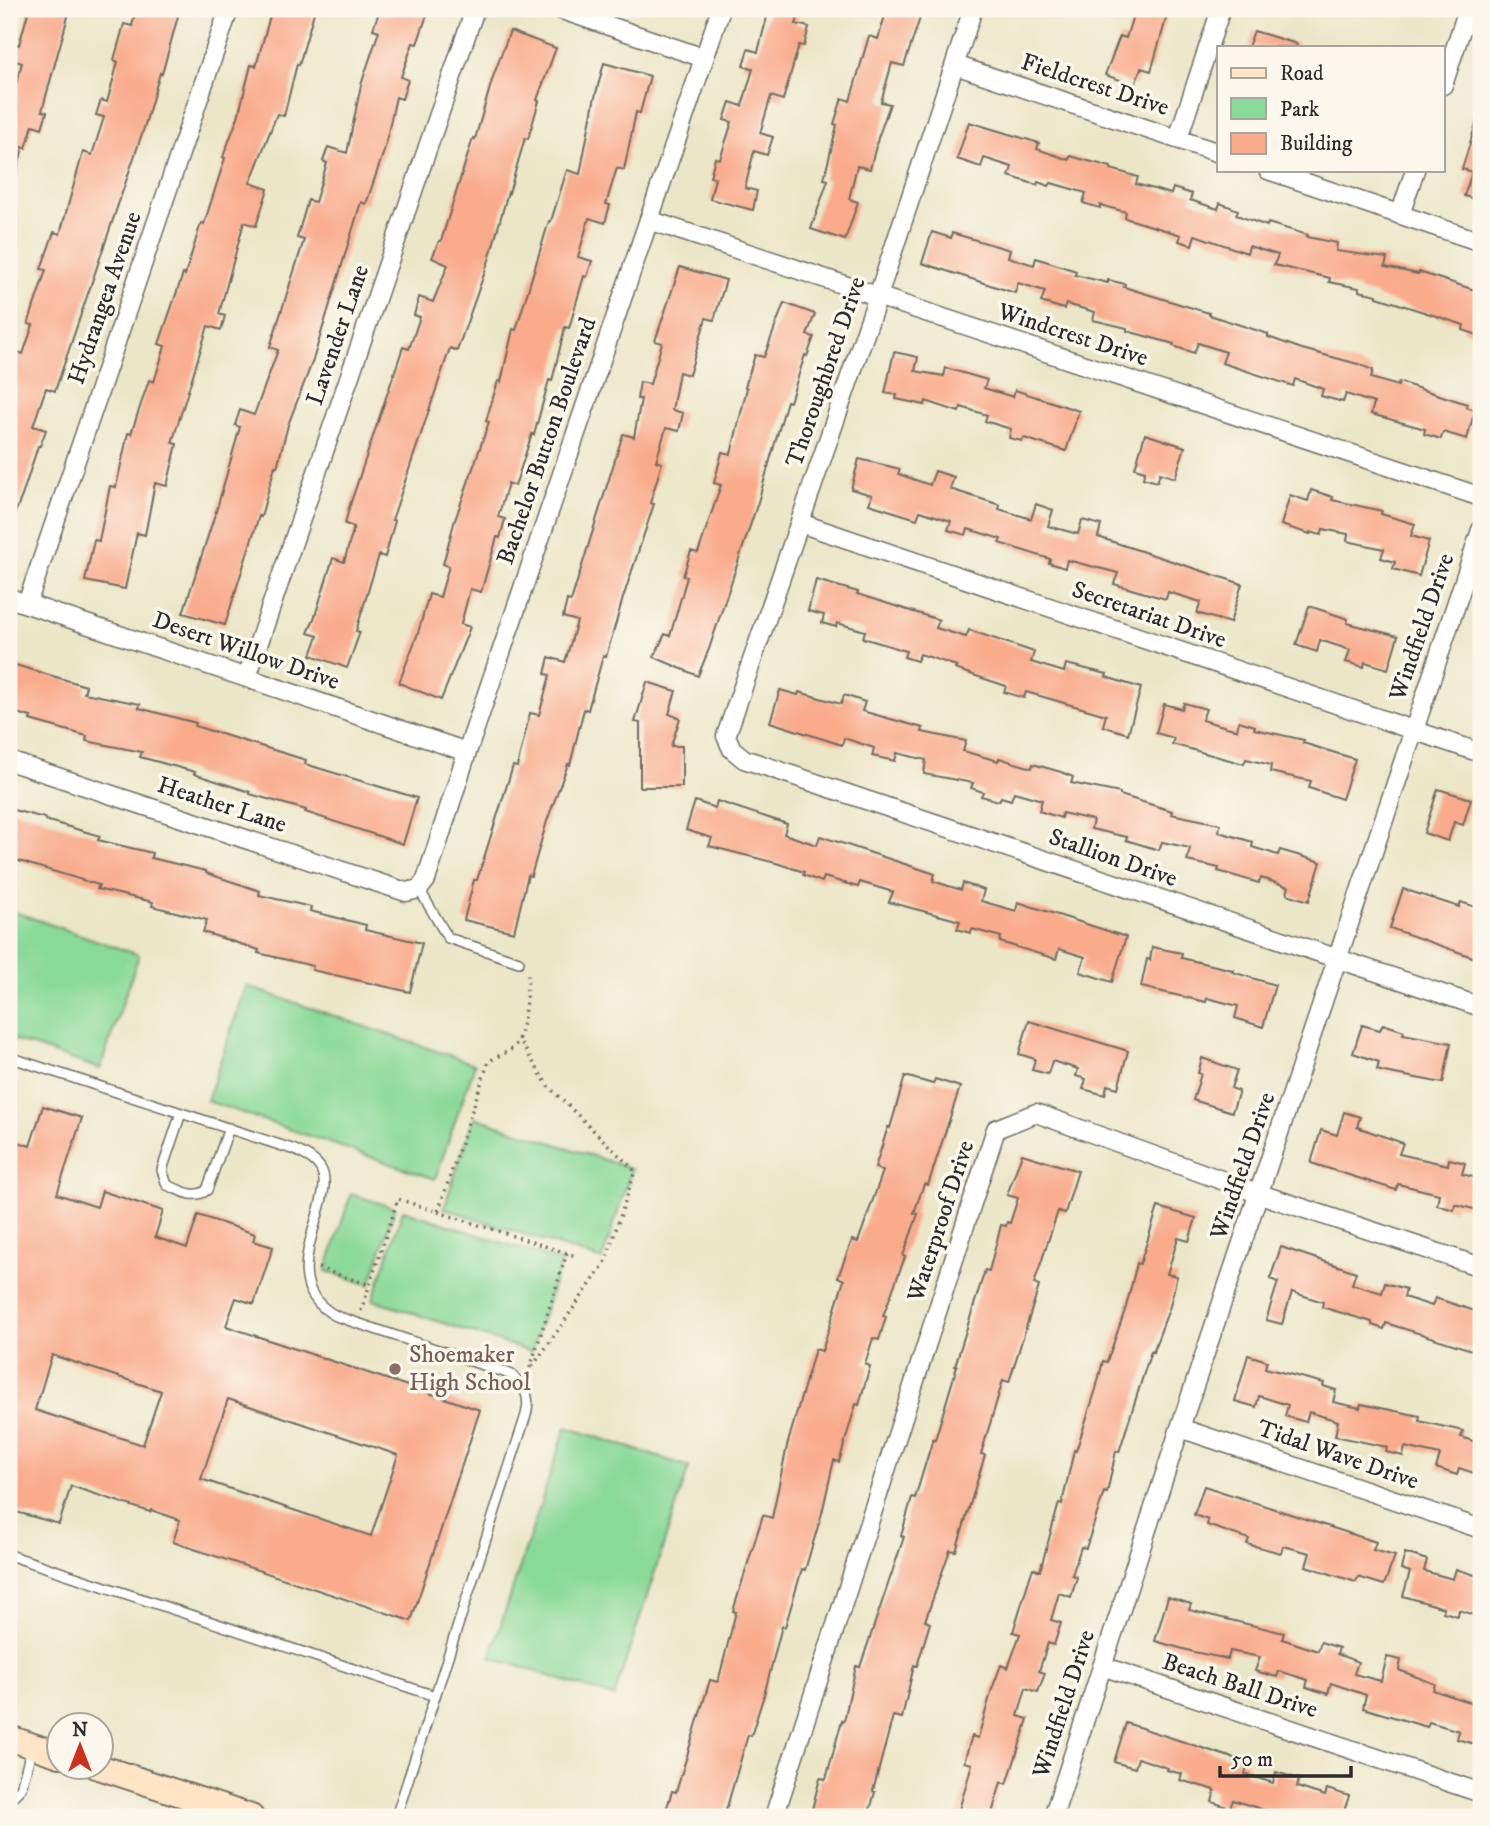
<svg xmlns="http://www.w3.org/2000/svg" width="1490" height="1826" viewBox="0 0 1490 1826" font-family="'IM FELL DW Pica',serif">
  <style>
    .green { fill: #89d998; stroke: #5a8262; stroke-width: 2 }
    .building { fill: #f9ab8c; fill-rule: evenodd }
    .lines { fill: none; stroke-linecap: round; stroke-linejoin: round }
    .lane-casing { stroke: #6f6c62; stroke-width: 12 }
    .street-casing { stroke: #6f6c62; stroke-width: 21 }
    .secondary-casing { stroke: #6f6c62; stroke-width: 28 }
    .path { stroke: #6f6c62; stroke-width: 3.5; stroke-dasharray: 2 5; stroke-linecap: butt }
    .lane { stroke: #fff; stroke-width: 9 }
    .street { stroke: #fff; stroke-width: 18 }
    .secondary { stroke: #ffe4c6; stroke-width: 24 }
    .education-dot { fill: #8d6e63; stroke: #fbf7ec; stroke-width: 2.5 }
    .labels { text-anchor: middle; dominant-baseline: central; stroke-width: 7; stroke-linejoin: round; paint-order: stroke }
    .street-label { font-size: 24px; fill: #2b2b2b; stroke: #fbf7ec }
    .education-label { font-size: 24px; fill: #785e54; stroke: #fbf7ec; text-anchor: start }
  </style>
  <rect width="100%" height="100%" fill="#fbf7ec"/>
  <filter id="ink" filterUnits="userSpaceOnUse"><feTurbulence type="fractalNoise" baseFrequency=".0143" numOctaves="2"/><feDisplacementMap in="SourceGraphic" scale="14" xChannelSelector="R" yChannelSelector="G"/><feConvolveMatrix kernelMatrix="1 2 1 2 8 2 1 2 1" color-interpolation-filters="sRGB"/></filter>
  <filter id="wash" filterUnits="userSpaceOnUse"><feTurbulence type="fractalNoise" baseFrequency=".00686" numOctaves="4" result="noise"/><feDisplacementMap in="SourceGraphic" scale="28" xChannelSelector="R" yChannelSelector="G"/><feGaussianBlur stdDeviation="1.57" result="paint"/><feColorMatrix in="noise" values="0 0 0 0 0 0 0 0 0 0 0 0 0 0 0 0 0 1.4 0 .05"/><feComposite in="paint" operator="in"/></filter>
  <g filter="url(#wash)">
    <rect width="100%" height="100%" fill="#ece6c8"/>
    <!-- green -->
    <path class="green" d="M9,910L139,955L100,1069L9,1038Z
      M246,986L475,1064L435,1179L207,1101Z
      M474,1117L632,1169L602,1260L444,1208Z
      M351,1194L395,1208L370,1285L326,1271Z
      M403,1210L561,1262L531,1352L373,1300Z
      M566,1427L689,1467L614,1697L490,1657Z"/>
    <g id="blocks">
      <!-- building -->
      <path class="building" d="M29,9H70L42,111L47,112L42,128L33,125L26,148L23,147L14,183L9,182V108L22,63L9,59L14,43L19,45Z
        M136,9H180L162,74L160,73L144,128L55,391L46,388L33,426L46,430L40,446H38L22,496L11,523H9V397L15,378L9,376V373L16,351L23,354L33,325L28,324L46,270L41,269L54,232L60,234L83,152L92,155L104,117L96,115L101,100L107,102L118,62L114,60L124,24L132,26Z
        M272,9H315L299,65L297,64L284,116L277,114L250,183L268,189L256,226L244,222L219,314L225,316L221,330L208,326L172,443L177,444L167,486L155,483L145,535L137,533L125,589L85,581L94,540L99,541L110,486L116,487L128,433L131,434L149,380L154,382L165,346L159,344L165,326L183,274L185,275L201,223L204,224L225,158L223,157L238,117L251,65L256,66Z
        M380,9H429L417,44L413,43L401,77L408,80L402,99L396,97L384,151L366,204L361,202L313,360L288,425L277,467L275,466L261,517L259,516L225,625L183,613L218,505L240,427L235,425L240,410L254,415L278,350L270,347L304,240L297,238L308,200L315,202L327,163L323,161L328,147L347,153L361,85L379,31L373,29Z
        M769,9H801L796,24L809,27L804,46L799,45L783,100L771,96L760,133L773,137L767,155L754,151L745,188L757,191L753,210L710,199L715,178L710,177L715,158L720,159L732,122L724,120L730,102L742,106L753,69L743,66L748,49L758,52Z
        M887,9H923L904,66L892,63L881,102L890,104L878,138L870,169L857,166L849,199L858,202L845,240L811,229L828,180L824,179L837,125L834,124L842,98L850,101L869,36L878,39Z
        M1135,9H1169L1151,71L1141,68L1135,85L1105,75L1120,36L1126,38Z
        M510,31L556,48L537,100L539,101L528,139L525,138L509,193L508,192L489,260L457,351L450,348L392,520L395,521L385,557L379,555L356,631L360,632L347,668L311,655L318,636L308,633L315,616L333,558L344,562L354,527L345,524L349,508L403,347L409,349L420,317L414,315L419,297L433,302L448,265L432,258L439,241H441L473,138L475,139L493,77Z
        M1254,31L1297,44L1296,47H1248Z
        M604,63L650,76L640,113L636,112L624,170L617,168L606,204L610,205L605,223L589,218L578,257L592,261L587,277L584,276L569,328L565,327L552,381L549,380L534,435L532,434L515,486L508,483L498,517L505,519L500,538L497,537L481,592L470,589L461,624L470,627L441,700L399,683L418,633L429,594L440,597L449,566L443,564L454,523L489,422L486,421L498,381L501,382L513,329L516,330L549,221H551L567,170L580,174L594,101Z
        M1478,117L1481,118V201L1464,196L1472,172L1462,169Z
        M969,122L1039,143L1037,149L1069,160L1070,156L1111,167V169L1138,177L1136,184L1171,194L1173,188L1192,194L1190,200L1218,209L1220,203L1238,210L1236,215L1267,226L1268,223L1308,235L1307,237L1337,243L1336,251L1387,258L1385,267L1418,274L1419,272L1481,292V336L1463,330L1464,325L1377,297V295L1359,291V288L1329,282L1330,278L1274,265L1278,255L1249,246L1247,253L1195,235L1192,245L1179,241L1181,235L1125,218L1126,212L1100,205V208L1083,203L1086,193L1051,183L1049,186L1038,182L1037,185L1009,176L1012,167L984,158L981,167L957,159Z
        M932,232L951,238L952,233L1010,250L1008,257L1034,265L1036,258L1076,271L1075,275L1108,283V280L1125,284L1124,287L1209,313V315L1268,334V337L1302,349L1358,364L1373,370L1371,378L1398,386L1399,382L1467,404L1466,407L1475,410L1467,439L1443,432L1441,439L1424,434L1425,429L1371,414L1374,403L1346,394L1343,402L1321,396L1323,389L1295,379L1293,386L1222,363L1226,352L1198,343L1194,353L1173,346L1174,344L1127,331V328L1093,320L1095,312L1066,304L1064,309L1041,302L1045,291L1018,283L1015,293L922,263Z
        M680,267L726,280L714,320L706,318L689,375L679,372L672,410L683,413L679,431L666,428L656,461L662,463L650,503L654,504L623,598L606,657L603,656L588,710L584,709L570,765L568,764L547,821L531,876L528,875L514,932L464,920L474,880H477L513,766L517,767L530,713L539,715L550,675L545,674L549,657L565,662L577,621L563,617L567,600L571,601L623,434L634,437L641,399H637L640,382L650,384L662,343L655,341Z
        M784,303L815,314L807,335L814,337L807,356L805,355L790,402L787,401L758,502L709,649L698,676L654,657L665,634L670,636L687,577L683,576L691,551L698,553L721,485L714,483L722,452L731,454L747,388L745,387L755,355L764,357Z
        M894,352L918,357L915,371L944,376L946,368L987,380L984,388L1013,397L1015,390L1079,411L1066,451L1024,438L1022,441L1009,438L1011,429L985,421L987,415L961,407L959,412L926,401L925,405L896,399L897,395L885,393Z
        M1145,434L1185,447L1175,478L1160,473L1157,482L1143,478L1145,471L1135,468Z
        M859,459L900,469L898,474L930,485L935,471L954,477L950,489L1000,505L999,509L1031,519L1036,504L1053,510L1048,526L1078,534L1082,520L1101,525L1098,537L1242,584L1230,623L1197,613L1201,602L1168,592L1166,599L1114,584L1118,573L1067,560L1065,568L1049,563L1050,559L999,543L1001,539L968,529L966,535L948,530L951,521L920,511L917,519L869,504L872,495L851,489Z
        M1311,490L1333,497L1332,500L1382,511L1381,514L1415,524L1411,536L1429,541L1419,576L1393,569L1395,562L1381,558L1384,549L1347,541L1348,534L1323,529L1321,535L1310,532V534L1281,525L1290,495L1308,501Z
        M816,580L858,592L857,594L939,620L936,628L966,637L969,630L1034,652L1031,662L1064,672L1066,664L1107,674L1106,677L1141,688L1128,734L1103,726L1106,715L1026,692L1024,698L1004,692L1006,686L955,669L957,666L920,654L917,661L904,657L906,651L863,638L865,631L837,623L836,627L822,623L824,615L808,611Z
        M1309,606L1348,619L1347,623L1398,636L1388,669L1365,662L1364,667L1346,662L1350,650L1320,640L1317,652L1296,645Z
        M9,663L86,686L84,693L140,704L139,708L196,723L195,726L306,760L305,764L417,798L403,844L305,812L306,810L250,794V792L194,774L195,772L140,757L142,752L86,741L87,736L30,720L31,717L9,711Z
        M647,682L676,691L669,714L680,718L671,746H682V787H640V723L635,722Z
        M780,690L798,695L799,692L841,704L844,695L865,702L862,711L923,728L922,732L966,741L963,751L998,761L999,758L1032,768L1033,764L1061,772L1073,777L1071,783L1120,793V795L1172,811L1171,814L1220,824L1219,832L1253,842L1252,847L1278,855L1280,850L1321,862L1309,901L1287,894L1289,887L1261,878L1259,883L1218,871L1219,868L1187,861L1190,848L1162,842L1159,850L1126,840L1127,837L1091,829L1093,820L1062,813L1061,818L1039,811L1042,800L1014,792L1011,800L1001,797L999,801L981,796L983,792L971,788L973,783L924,774L926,760L897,753L895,761L872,756L874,748L844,738L842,745L770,722Z
        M1184,703L1206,709L1202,720L1237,730L1239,721L1255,726L1254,729L1304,740L1303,743L1355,759L1342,799L1309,788L1311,781L1270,772L1271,765L1246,759L1244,764L1172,744L1174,738L1156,733L1164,704L1182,709Z
        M1438,789L1471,799L1463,825L1454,822L1448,841L1424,833Z
        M695,801L715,808L717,801L787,824L784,834L817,845L820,836L935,874L933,881L961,890L963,883L984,890L981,901L1016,911L1018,902L1126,937L1112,982L1080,972L1085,957L1059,949L1056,959L1000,942L1001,937L972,929L971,933L957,929L960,921L889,902L893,892L860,882L858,887L824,877L822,882L803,875L804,872L776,863L709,846L712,838L686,830Z
        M9,809L45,818V820L100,836L98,840L152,853L151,858L206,871V873L260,891L259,895L311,907L310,911L366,925L365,930L422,943L410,992L312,970L313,966L258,953L259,950L203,932L207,920L152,906L153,902L97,889L99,885L9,858Z
        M1403,889L1459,907L1461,902L1481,909V960L1390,928Z
        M1152,947L1182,953L1181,958L1233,970L1232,972L1275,985L1263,1027L1235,1018L1238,1006L1207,998L1206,1002L1141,987L1147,959L1150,960Z
        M1029,1021L1128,1051L1118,1088L1107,1085L1105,1095L1083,1089L1086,1079L1076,1076L1078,1069L1052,1061L1048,1074L1032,1070L1035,1059L1019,1054Z
        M1383,1024L1404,1031L1403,1034L1451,1043L1443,1083L1384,1072L1377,1070L1379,1062L1353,1053L1362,1025L1380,1030Z
        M1202,1058L1237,1070L1231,1088L1239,1091L1232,1112L1193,1100L1201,1074L1198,1073Z
        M905,1076L933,1084L935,1079L960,1087L928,1185L924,1184L914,1213L918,1214L903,1256L905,1257L883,1316L886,1317L879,1340L873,1338L865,1364L870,1366L859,1405L856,1404L839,1462L834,1460L822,1513L805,1570L802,1569L785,1627L782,1626L764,1695L751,1736L748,1735L724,1817H664L672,1791L676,1792L710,1680L718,1682L736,1612L733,1611L763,1515L772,1518L787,1446L815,1349L822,1351L844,1280L838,1277L852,1240L858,1242L883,1171L875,1168L888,1127L890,1128Z
        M43,1106L82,1118L57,1194L97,1207L102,1191L163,1211L155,1237L187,1248L198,1215L255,1234L253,1241L273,1247L254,1304L236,1298L226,1326L480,1410L411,1621L173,1542L180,1520L151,1510L150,1512L71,1486L59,1524L9,1510V1139L30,1146ZM52,1355L161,1391L143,1445L35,1410ZM228,1399L398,1455L371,1536L201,1479Z
        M1344,1112L1360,1117L1357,1127L1403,1143L1399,1154L1448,1165L1449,1159L1465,1163L1462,1174L1481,1179V1211L1455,1204L1454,1210L1437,1205L1439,1194L1398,1184L1396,1190L1311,1163L1321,1130L1337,1135Z
        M1022,1154L1078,1171L1065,1213L1058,1211L1034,1284L1039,1286L1009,1382L1003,1380L981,1454L985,1455L956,1551L950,1550L925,1621L930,1623L917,1666L914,1665L902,1718L893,1716L873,1791L875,1792L868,1817H810L820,1778L826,1779L842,1720L844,1721L856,1666L860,1667L904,1537L901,1536L912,1497L915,1498L933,1439L935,1440L957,1366H955L985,1270L989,1271L1001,1225L1006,1226L1007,1222L1010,1223L1018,1198L1007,1195Z
        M1158,1207L1196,1218L1189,1241L1178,1238L1167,1274L1177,1276L1170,1306L1153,1352L1151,1351L1119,1452L1116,1451L1107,1493L1104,1492L1086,1548L1081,1547L1072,1575L1077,1577L1071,1597L1059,1593L1051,1620L1061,1623L1054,1645L1048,1643L1039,1671L1045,1673L1038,1692L1026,1688L1018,1716L1028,1719L1007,1784L1001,1782L991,1817H957L972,1764L964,1762L972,1736L978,1738L992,1689L1001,1665L1008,1668L1020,1634L1013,1632L1028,1583L1033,1568L1040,1571L1059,1503L1062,1504L1074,1450L1076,1451L1096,1389L1103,1361L1107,1362L1126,1307L1137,1263L1140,1264Z
        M1281,1247L1356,1272L1352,1284L1382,1293L1385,1283L1406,1289L1404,1297L1432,1306L1435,1298L1481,1313V1353L1386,1323L1384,1329L1372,1325V1322L1322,1307L1323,1302L1292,1292L1282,1324L1266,1320L1278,1282L1270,1279Z
        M1248,1355L1267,1361L1265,1368L1324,1383L1323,1386L1336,1390L1333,1402L1360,1408L1361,1404L1420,1416L1419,1421L1463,1431L1461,1437L1481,1444V1461L1477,1474L1459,1468L1457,1475L1436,1468L1440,1455L1405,1447L1403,1456L1386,1452L1387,1447L1335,1436L1338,1421L1309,1412L1306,1422L1285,1416L1288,1405L1259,1396L1256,1407L1235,1401Z
        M1204,1486L1376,1542L1373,1550L1395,1556L1384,1585L1358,1577L1356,1582L1306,1566L1310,1553L1283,1546L1281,1553L1247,1544L1249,1539L1207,1525L1208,1520L1194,1515Z
        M1405,1553L1427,1560L1424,1571L1453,1579L1456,1569L1478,1576L1476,1582L1481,1584V1617L1459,1610L1458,1616L1443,1612L1444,1608L1403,1596L1410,1572L1401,1569Z
        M1168,1597L1191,1604L1189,1610L1284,1633L1282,1639L1318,1651L1321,1642L1339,1648L1337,1654L1358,1662L1354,1674L1381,1681L1387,1657L1401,1660L1399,1670L1435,1684L1433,1690L1481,1706V1746L1457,1739L1459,1731L1429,1722L1427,1727L1363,1708L1366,1695L1331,1683L1328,1694L1306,1687L1308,1680L1279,1671L1277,1677L1255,1671L1260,1657L1230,1651L1228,1659L1194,1652L1155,1641Z
        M1126,1723L1248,1763L1245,1774L1273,1783L1276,1772L1299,1779L1297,1787L1325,1796L1327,1789L1349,1796L1342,1817H1262L1264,1810L1233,1800L1230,1808L1212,1802L1215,1790L1180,1780L1182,1774L1167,1770L1168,1768L1138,1758L1135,1768L1114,1762Z"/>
    </g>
  </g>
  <g filter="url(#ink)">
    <use href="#blocks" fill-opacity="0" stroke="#6f6c62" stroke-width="2"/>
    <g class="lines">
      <!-- lane casing -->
      <g class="lane-casing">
        <path id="lane" d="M419,889L448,938L519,962
          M9,1057L295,1150C305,1155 315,1159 321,1169C327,1180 323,1194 320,1206C309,1247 289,1291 336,1316L510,1374C525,1386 531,1396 526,1415L396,1817
          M181,1113L162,1170L167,1185C180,1190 194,1200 207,1190L229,1128
          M9,1555L435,1696
          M9,1800L21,1788L32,1747"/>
      </g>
      <!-- street casing -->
      <g class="street-casing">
        <path id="street" d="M559,9L704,58
          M973,9L878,296L726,736L732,749L744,759L1481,1007
          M955,65L1219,153
          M1443,85L1468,9
          M1178,138L1221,9
          M1268,170L1481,242
          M1400,215L1415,170
          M649,220L1481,497
          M800,523L1481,753
          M9,598L467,752
          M27,604L229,9
          M247,677L475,9
          M9,761L406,892L419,889L426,880L467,752L721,9
          M1180,1428L1481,1529
          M1102,1666L1481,1793
          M774,1817L996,1129L1036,1113L1260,1194L1481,1267
          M1053,1817L1180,1428L1481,530"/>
      </g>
      <!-- secondary casing -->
      <g class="secondary-casing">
        <path id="secondary" d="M9,1738L60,1755
          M96,1766L251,1817"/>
      </g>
      <!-- path -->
      <path class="path" d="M518,1038L548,1086L635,1171L605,1263L528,1373
        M438,1212L576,1256
        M318,1268L370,1285
        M361,1311L398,1199L438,1212L488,1063C495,1055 510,1054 516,1044C524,1031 528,987 528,971
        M530,1368L567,1253"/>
      <!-- lane -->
      <use href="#lane" class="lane"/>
      <!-- street -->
      <use href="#street" class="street"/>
      <!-- secondary -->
      <use href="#secondary" class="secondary"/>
    </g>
  </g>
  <!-- markers -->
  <circle class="education-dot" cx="395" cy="1369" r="7"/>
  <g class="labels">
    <!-- street labels -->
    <g class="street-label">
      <text transform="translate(1095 85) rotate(18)">Fieldcrest Drive</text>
      <text transform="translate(105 298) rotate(-71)">Hydrangea Avenue</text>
      <text transform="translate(338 335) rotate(-71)">Lavender Lane</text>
      <text transform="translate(1073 335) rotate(18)">Windcrest Drive</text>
      <text transform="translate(826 372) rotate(-71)">Thoroughbred Drive</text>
      <text transform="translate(547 441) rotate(-71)">Bachelor Button Boulevard</text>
      <text transform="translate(1149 615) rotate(19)">Secretariat Drive</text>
      <text transform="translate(1422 627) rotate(-71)">Windfield Drive</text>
      <text transform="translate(246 651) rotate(19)">Desert Willow Drive</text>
      <text transform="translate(222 805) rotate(18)">Heather Lane</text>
      <text transform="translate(1113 858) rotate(19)">Stallion Drive</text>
      <text transform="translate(1243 1166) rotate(-71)">Windfield Drive</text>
      <text transform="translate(941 1221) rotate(-72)">Waterproof Drive</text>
      <text transform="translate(1338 1455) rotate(19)">Tidal Wave Drive</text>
      <text transform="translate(1240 1686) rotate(18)">Beach Ball Drive</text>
      <text transform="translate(1064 1704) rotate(-72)">Windfield Drive</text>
    </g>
    <!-- education labels -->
    <g class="education-label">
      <text x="409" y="1355">Shoemaker<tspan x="409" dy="28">High School</tspan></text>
    </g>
  </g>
  <!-- margin -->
  <rect width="1490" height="1826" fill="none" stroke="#fbf7ec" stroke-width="35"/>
  <!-- legend -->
  <rect x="1217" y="46" width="228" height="126" fill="#fbf7ec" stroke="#a8a59f" stroke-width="2"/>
  <rect x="1231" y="68" width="35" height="10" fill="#ffe4c6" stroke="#a8a59f" stroke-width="2"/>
  <text x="1280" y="80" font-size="21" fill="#2b2b2b">Road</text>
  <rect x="1231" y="98" width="35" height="21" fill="#89d998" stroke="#a8a59f" stroke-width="2"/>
  <text x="1280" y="116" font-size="21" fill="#2b2b2b">Park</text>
  <rect x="1231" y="133" width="35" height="21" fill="#f9ab8c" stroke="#a8a59f" stroke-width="2"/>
  <text x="1280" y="150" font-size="21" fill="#2b2b2b">Building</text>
  <!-- north arrow -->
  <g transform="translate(80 1746)"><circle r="33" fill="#fbf7ec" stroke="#a8a59f" stroke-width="2"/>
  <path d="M0-5L12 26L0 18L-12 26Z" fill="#c8321e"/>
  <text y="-10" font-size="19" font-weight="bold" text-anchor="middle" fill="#2b2b2b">N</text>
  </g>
  <!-- scale -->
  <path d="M1220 1766v10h131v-10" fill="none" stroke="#2b2b2b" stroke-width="3.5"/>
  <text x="1231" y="1766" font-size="21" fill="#2b2b2b" stroke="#fbf7ec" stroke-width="5" paint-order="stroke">50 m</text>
</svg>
